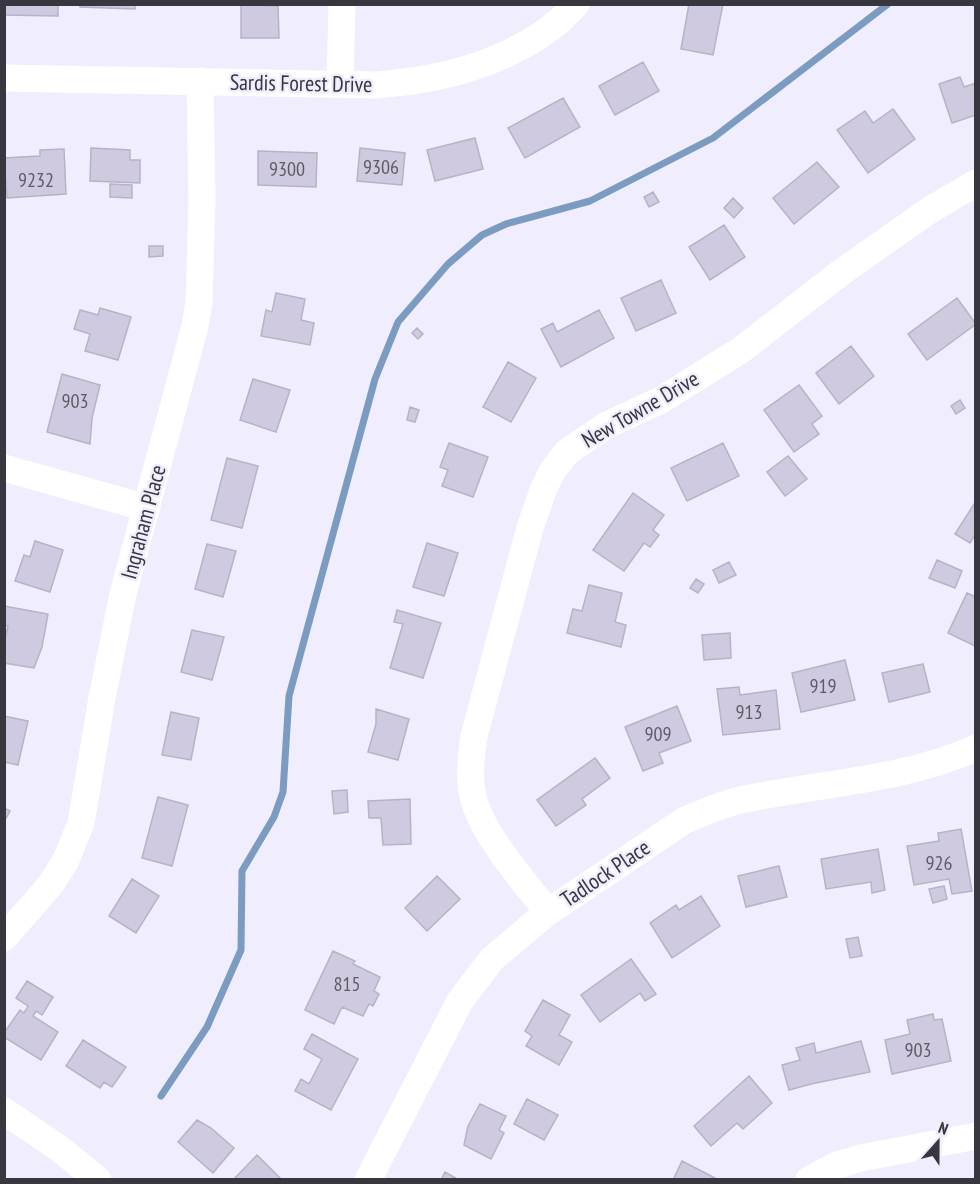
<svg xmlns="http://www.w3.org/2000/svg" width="980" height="1184" viewBox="0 0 980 1184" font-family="'PT Sans Narrow',sans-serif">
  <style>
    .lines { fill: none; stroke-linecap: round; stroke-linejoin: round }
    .stream { stroke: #7b9cc0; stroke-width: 7 }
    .building { fill: #cfcae0; stroke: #b7b2c7; stroke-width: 1.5 }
    .minor { stroke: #fff; stroke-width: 27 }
    .labels { text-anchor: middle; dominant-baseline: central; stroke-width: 5; stroke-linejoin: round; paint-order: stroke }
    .number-label { font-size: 20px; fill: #5e5b66 }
    .street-label { font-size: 22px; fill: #38363e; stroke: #f0edfe }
  </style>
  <rect width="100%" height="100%" fill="#f0edfe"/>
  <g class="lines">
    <!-- stream -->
    <path class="stream" d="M161,1096L207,1027L241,950L242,871L274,817L283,792L289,696L375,379L398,322L448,264L482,235L506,224L590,201L713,138L888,4"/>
  </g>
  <!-- building -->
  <path class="building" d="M4,4H58V16L4,15Z
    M80,4H135V9L80,7Z
    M241,4L278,6L279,38H241Z
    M689,4H723L713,55L681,49Z
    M643,62L659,91L615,115L599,86Z
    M960,77L964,87L976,83V115L952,123L939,84Z
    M563,98L580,127L525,158L508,128Z
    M893,109L915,139L868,173L837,130L865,111L873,123Z
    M475,138L483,169L435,181L427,150Z
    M91,148L130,150V160H140V183L90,181Z
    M360,148L405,153L402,185L357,181Z
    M64,149L66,194L7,198L4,158L40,156V150Z
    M258,151L317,153L316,187L258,185Z
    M817,162L839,187L794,224L773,198Z
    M110,184L132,185V198L110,197Z
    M653,192L659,202L649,207L644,197Z
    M733,198L743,208L734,218L724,208Z
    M724,225L745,257L710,280L689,247Z
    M149,246H163V256L149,257Z
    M661,280L676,313L636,331L621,298Z
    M276,293L305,299L301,320L314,323L310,345L261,336L266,310L272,312Z
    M957,298L976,324L927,360L908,334Z
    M100,308L131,317L118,360L85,351L90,334L74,329L80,310L98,315Z
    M599,310L614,338L561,367L541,329L553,323L557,332Z
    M417,328L423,334L418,339L412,333Z
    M851,346L874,376L839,404L816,373Z
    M508,362L536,378L511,422L483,407Z
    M62,374L100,385L92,418L90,444L47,432Z
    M253,379L290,390L276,432L240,420Z
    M799,385L822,416L812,424L819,434L794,452L764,410Z
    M960,400L965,408L956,414L951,406Z
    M410,407L419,410L415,422L407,420Z
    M449,443L488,457L473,497L442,486L448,470L440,467Z
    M723,443L739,476L687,501L671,468Z
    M788,456L807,479L785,496L767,472Z
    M227,458L258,466L242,528L211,520Z
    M633,493L664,515L653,530L659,535L650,547L644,543L624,571L593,550Z
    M976,501V533L970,543L955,534Z
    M35,541L63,550L50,592L15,581L24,555L30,557Z
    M427,543L458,553L444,596L413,587Z
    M207,544L236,551L223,597L195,589Z
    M937,560L962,571L955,588L929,578Z
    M729,562L736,575L719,583L713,570Z
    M696,579L704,584L698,593L690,588Z
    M589,585L622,593L615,622L626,625L621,647L567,633L573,609L582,611Z
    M967,593L976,597L975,646L948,633Z
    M4,606L48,614L42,647L34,668L4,663V643L8,626L4,625Z
    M397,610L441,623L423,678L390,668L403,624L394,622Z
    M192,630L224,637L212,680L181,672Z
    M730,633L731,658L704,660L702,635Z
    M845,660L855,700L801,712L792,673Z
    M923,664L930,692L889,702L882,673Z
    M739,687L740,695L776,690L780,729L723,735L717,689Z
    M677,706L691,741L659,753L663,763L643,771L625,727Z
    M376,709L409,719L398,760L368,752L376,724Z
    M171,712L199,718L191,760L162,755Z
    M4,716L28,721L18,765L4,762Z
    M595,758L610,778L582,799L586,805L556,826L537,800Z
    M347,790L348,812L334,814L332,791Z
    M158,797L188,805L172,866L142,858Z
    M410,799L411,844L383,845L381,818H369L368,801Z
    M4,808L10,811L4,822Z
    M961,829L972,891L952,894L949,879L914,885L907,846L939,841L938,833Z
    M878,849L885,890L872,893L871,882L826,889L821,859Z
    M779,866L787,897L746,907L738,876Z
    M437,876L460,899L427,931L405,908Z
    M132,879L159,896L136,933L109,916Z
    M944,886L947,899L933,903L929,889Z
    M701,896L720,926L672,958L650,923L676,905L679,910Z
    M858,937L862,956L850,958L846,939Z
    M333,951L355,961L353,964L380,977L374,991L379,994L373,1006L369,1004L363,1016L342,1007L334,1024L305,1010Z
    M631,959L656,994L645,1001L640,993L600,1022L581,995Z
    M27,981L53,997L42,1015L36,1011L33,1016L58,1032L41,1060L4,1037V1033L20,1010L24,1013L28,1006L16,998Z
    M543,1000L570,1015L559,1035L572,1042L559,1065L526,1046L532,1036L525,1031Z
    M933,1014L934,1020L942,1019L951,1061L892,1074L885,1040L910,1034L907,1020Z
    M312,1034L358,1059L331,1110L295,1091L301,1079L309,1084L322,1059L304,1049Z
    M83,1040L126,1067L112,1087L104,1082L100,1088L66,1066Z
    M861,1041L870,1072L811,1084L789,1090L782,1065L800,1060L796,1048L814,1043L816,1053Z
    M749,1076L772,1103L743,1129L737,1123L711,1146L694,1126Z
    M527,1099L558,1115L544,1140L514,1124Z
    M480,1104L506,1116L499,1130L504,1133L491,1159L464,1145L468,1126Z
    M197,1120L211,1128L234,1148L213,1173L178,1142Z
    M257,1155L282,1180H233Z
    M682,1161L715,1178V1180H673Z
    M445,1172L459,1180H441Z"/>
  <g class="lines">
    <!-- minor -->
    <path class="minor" d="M4,78L375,85C393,83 412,82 430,78C482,68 541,45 576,4
      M340,84L342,4
      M4,468L147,508
      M548,912C525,883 483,835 474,800C468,778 471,758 474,736L530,528L544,488L553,470L567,452L607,425L661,400L741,350L843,271L930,210L976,183
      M4,938L51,884L66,860L81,823L102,698L123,594L195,326L199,303L202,200L200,81
      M4,1111L60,1149L98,1180
      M368,1180L460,1001L492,959L548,912L685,820C703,813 722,804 741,800C820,783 901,781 976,748
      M809,1180L837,1165L861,1158L976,1136"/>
  </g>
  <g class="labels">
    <!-- number labels -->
    <g class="number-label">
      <text x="381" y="167">9306</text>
      <text x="287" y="169">9300</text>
      <text x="36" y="180">9232</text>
      <text x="75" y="401">903</text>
      <text x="823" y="686">919</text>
      <text x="749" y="712">913</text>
      <text x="658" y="734">909</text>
      <text x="939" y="863">926</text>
      <text x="347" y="984">815</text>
      <text x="918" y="1050">903</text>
    </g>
    <!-- street labels -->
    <g class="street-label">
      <text transform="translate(301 83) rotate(1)">Sardis Forest Drive</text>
      <text transform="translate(640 409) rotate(-30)">New Towne Drive</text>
      <text transform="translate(143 522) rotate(-75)">Ingraham Place</text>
      <text transform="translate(605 873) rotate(-34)">Tadlock Place</text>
    </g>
  </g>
  <!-- border -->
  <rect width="980" height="1184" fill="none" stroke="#38363e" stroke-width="12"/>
  <!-- north arrow -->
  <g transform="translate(938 1142) rotate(21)" stroke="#f0edfe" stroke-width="4.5" paint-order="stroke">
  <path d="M0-4.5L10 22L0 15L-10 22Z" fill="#38363e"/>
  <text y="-9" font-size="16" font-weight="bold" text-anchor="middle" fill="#38363e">N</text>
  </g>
</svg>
